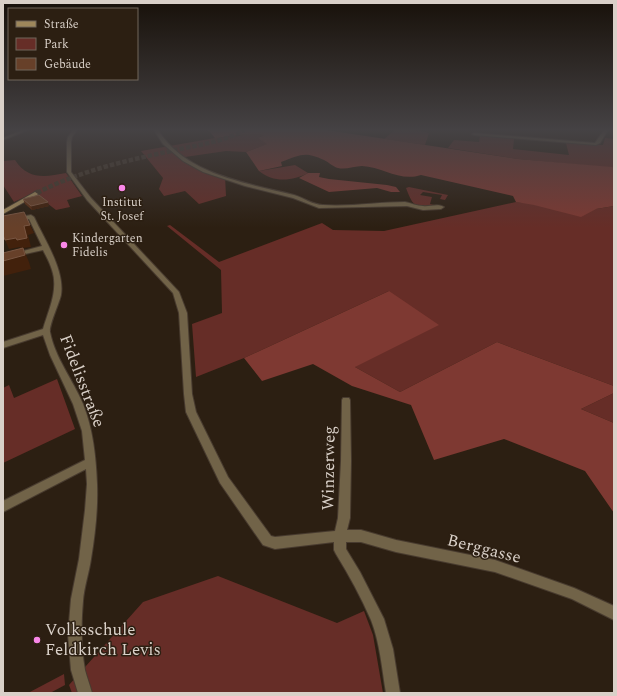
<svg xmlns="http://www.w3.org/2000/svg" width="617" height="696" viewBox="0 0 617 696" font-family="Spectral,serif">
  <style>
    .green { fill: #662d27 }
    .forest { fill: #7e3932 }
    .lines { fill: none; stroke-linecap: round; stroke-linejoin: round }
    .secondary-tunnel-far1 { stroke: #463a2d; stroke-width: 4.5; stroke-dasharray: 4.5 2; stroke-linecap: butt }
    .secondary-tunnel { stroke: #463a2d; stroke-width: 6; stroke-dasharray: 6 3; stroke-linecap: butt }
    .street-casing { stroke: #483b2f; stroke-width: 2 }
    .secondary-casing { stroke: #483b2f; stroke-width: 2 }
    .street { fill: #716348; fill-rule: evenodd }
    .secondary { fill: #9e875b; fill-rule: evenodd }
    .wall { fill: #5a2e15 }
    .shaded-wall { fill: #42210c }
    .building { fill: #674029; stroke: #795642 }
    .poi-dot { fill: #f987e8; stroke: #2c1f12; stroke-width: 1.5 }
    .labels { text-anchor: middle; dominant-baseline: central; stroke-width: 3; stroke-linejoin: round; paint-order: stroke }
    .far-poi-label { font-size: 12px; fill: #d9d0c8; stroke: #2c1f12 }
    .near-street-label { font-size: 17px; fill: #d9d0c8; stroke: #2c1f12 }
    .near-poi-label { font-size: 17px; fill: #d9d0c8; stroke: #2c1f12; text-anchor: start }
  </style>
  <rect width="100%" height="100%" fill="#2c1f12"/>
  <!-- green -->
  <path class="green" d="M395,130H417L429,133L425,145L384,139Z
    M250,133L265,135L259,137L268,144L246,152L226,151L185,157C195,168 211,172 225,176L226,196L199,204L185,191L164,196L159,189L163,178L141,151L215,138L238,136Z
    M480,136L514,139L513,149L569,155L566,143L603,145L605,138L614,139V168L518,159L448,148L454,140L479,142Z
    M15,160C28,180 45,177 66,173L82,196L67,200L70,207L56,210L35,194L29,195L14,202L3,185V161Z
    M295,165L308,173C293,181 273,183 259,171Z
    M409,187L448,195L445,200L440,199L442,195L423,192L420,195L432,197L430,204L438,206C417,207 414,210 406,188Z
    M516,202L596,209L614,206V386L497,342L400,392L355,367L389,291L244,358L196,377L192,324L222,313L221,270L167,226L170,225L219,262L322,223L333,230L384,231Z
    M57,379L75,429L3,463V388L9,385L14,398Z
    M614,393V423L581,409Z
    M218,576L337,623L364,611L373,635L383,693H72L69,685L143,602Z
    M64,674L65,685L50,693H28Z"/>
  <!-- forest -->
  <path class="forest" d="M207,130H326L518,159L612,167L614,168V206L596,209L581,217L534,205L516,202L513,196L421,175C400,182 383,167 362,166C355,166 345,170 338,168C333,167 329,162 324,160C304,151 301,155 281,162L282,166L259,171L246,152L267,144L258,138L264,135C248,132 232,137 215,138L210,132Z
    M308,173H320L319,177L329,179L387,185L396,187L400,192H391L377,188L329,192L299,178Z
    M389,291L439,325L355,367L400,392L497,342L614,386V393L581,409L614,423V513L585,471L504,439L434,460L411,405L352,386L313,364L262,381L244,358Z"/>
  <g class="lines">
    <!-- secondary-tunnel-far1 -->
    <path class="secondary-tunnel-far1" d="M37,193C79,171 125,161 171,151C196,145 221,143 244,130"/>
    <!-- secondary-tunnel -->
    <path class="secondary-tunnel" d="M35,194L39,192"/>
    <!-- street casing -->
    <g class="street-casing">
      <path id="street" d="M22,130H28L3,140V138Z
        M73,130H77L72,137L71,142V172L91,198L179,292L187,313L192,394L196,412L228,477L271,536L275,537L335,531L338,518L341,461L342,400L343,398H349L350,400L351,461L350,518L347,530H361L396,540L495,560L574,588L614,606V620L572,599L495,572L396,552L361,542H346V549L360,572L384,619L393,649L400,693H386C382,669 380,643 371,620C361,597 349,575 336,554L334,550V542L275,549L263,545L220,483L186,412L184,394L179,313L173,293L87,200L67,172V142L68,137Z
        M154,130H158C186,175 247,183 294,195C304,198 313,205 323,205C350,207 378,202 405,202C411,203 417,206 423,206C430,207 438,203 444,207L441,209L423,210L407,206L319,208L293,198L245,186L203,172L183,161L163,144Z
        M604,130H608L600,143L596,145L474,135L472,134L474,133L595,143Z
        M31,215L34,217C44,239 65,270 61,295C59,304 49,325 50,332C55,358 73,380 83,404C93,429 96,457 97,484C98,509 95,535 91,559C89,573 84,587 83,601C81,623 81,648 85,670C87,678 90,685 92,693H78L71,670L68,635L71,599L79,559L85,510L87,484L86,469L3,512V501L85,460L82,431L73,404L50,355L43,335L3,348V342L43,329C48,311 59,290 52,270C50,263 46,256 43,250L16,256L3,263V258L12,254L42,246L29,219L3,224V220Z"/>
    </g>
    <!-- secondary casing -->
    <g class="secondary-casing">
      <path id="secondary" d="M35,192L38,194L37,195L3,214V210Z"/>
    </g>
    <!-- street -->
    <use href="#street" class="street"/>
    <!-- secondary -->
    <use href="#secondary" class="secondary"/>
  </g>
  <!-- wall -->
  <path class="wall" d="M23,199L49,206L32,210L25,204Z"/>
  <!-- shaded-wall -->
  <path class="shaded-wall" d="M48,202L49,206L32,210L31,206Z
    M30,225L34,233L28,235L31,247L23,248L29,262L31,269L3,276V261L21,249L20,247L9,249L5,240L16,238L24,226Z"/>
  <!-- building -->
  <path class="building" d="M39,195L48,202L31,206L23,199Z
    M24,212L30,225L24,226L27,238L17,240L16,238L5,240L3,235V216Z
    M23,248L25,255L3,261V253Z"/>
  <!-- sky -->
  <linearGradient id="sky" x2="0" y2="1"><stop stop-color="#18110a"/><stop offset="0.57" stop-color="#454244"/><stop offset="1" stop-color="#454244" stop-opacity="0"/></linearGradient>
  <rect width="617" height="228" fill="url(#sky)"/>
  <!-- markers -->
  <g class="poi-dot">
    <circle cx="122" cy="188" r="4"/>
    <circle cx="64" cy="245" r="4"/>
    <circle cx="37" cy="640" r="4"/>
  </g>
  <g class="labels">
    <!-- far-poi labels -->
    <g class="far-poi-label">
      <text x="122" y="202">Institut<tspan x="122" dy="14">St. Josef</tspan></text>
      <text x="72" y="238" text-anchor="start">Kindergarten<tspan x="72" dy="14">Fidelis</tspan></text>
    </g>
    <!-- near-street labels -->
    <g class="near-street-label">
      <text transform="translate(82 381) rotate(69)">Fidelisstraße</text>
      <text transform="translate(329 468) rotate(-89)">Winzerweg</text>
      <text transform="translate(484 549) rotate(14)">Berggasse</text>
    </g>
    <!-- near-poi labels -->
    <g class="near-poi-label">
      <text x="45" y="630">Volksschule<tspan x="45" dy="20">Feldkirch Levis</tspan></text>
    </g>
  </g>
  <!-- border -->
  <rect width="617" height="696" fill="none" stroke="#d9d0c8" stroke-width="8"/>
  <!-- legend -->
  <rect x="8" y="8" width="130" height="72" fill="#2c1f12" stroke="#71665b"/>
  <rect x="16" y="21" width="20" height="6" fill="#9e875b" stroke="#71665b"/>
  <text x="44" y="28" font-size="12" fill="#d9d0c8">Straße</text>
  <rect x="16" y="38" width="20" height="12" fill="#662d27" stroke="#71665b"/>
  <text x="44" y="48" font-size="12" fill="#d9d0c8">Park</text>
  <rect x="16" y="58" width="20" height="12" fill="#674029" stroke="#71665b"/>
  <text x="44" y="68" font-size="12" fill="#d9d0c8">Gebäude</text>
</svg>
